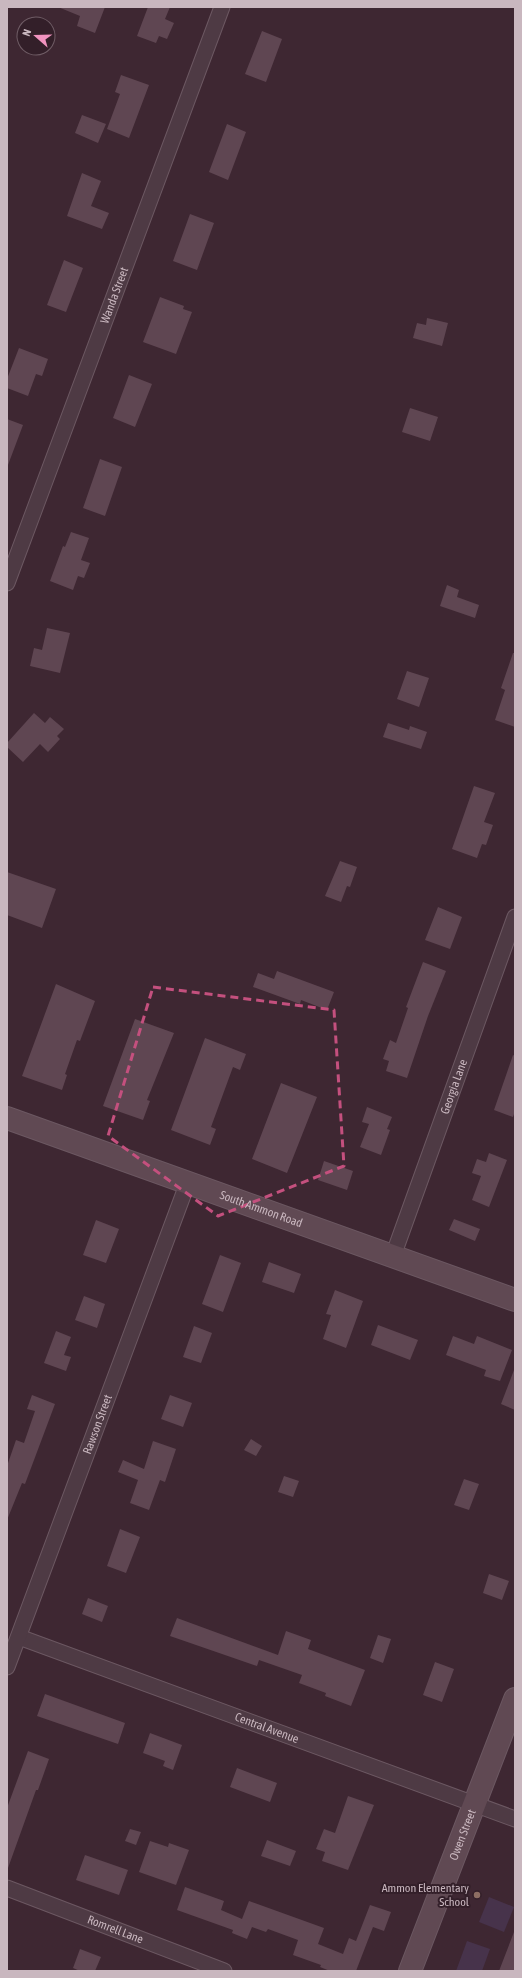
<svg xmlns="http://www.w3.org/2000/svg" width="522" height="1978" viewBox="0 0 522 1978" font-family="'Asap Condensed',sans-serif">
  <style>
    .green { fill: #47334b }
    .building { fill: #5f4652 }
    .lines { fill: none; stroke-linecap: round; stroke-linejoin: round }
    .street-casing { stroke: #6c5862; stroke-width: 17 }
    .secondary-casing { stroke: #6c5862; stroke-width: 24 }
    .street { stroke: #4e3a44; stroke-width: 15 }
    .secondary { stroke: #604953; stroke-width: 22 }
    .marked { fill: none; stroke: #c4507e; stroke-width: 3; stroke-dasharray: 8 5; stroke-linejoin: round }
    .education-dot { fill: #8d6e63; stroke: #331f29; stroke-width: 1.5 }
    .labels { text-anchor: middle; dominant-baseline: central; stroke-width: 4; stroke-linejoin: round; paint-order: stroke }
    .street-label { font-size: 12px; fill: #c9b7bf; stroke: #331f29 }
    .poi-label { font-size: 12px; fill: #c9b7bf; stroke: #331f29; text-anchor: end }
  </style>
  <rect width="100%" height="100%" fill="#3e2732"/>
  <!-- green -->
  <path class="green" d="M489,1897L514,1907L504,1932L479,1922Z
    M467,1941L490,1949L482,1971H456Z"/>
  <!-- building -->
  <path class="building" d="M58,7H105L95,33L77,26L80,16Z
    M148,7H170L165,19L174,23L167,39L159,36L156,43L137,36Z
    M262,31L282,39L266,82L245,74Z
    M121,75L149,85L129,138L107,129L120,94L115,92Z
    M82,115L106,124L98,143L75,133Z
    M227,124L246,132L228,180L209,172Z
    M82,173L101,181L91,206L109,213L102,229L67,216Z
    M190,214L214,223L197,270L173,261Z
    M64,260L83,268L66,312L47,305Z
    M160,297L184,306L183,309L192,312L176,354L143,342Z
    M427,318L448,323L442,346L413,338L417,323L426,325Z
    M19,348L48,359L42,376L36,374L28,396L7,388V379Z
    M129,375L152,384L135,427L113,418Z
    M410,408L438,417L430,441L402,432Z
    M7,419L23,425L8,465L7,464Z
    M100,459L122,467L105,516L83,508Z
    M71,532L89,538L81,560L90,563L84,578L78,576L73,590L50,581L63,546L65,547Z
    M447,585L459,590L457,597L479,605L475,618L440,606Z
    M47,628L70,633L60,673L30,666L34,648L42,650Z
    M513,653H515V727L495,720L505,690L501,688Z
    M407,671L429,678L419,707L397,699Z
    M34,713L45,723L50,717L64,729L57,736L60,739L48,752L40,744L23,762L7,747V743Z
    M388,723L409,730L410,726L427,732L421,749L383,737Z
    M474,786L495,793L484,822L493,825L486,845L482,844L477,858L452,849Z
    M340,861L357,867L350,887L347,886L341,902L325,896Z
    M7,872L56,889L42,928L7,915Z
    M438,907L462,917L450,949L425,940Z
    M423,962L446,971L428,1016L407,1078L386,1071L389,1061L383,1059L390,1040L396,1043L408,1008L406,1007Z
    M277,971L334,992L327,1010L301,1000L300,1004L253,987L258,973L274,979Z
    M56,984L95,1001L80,1041L77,1040L65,1074L67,1075L62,1090L22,1076Z
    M135,1019L174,1033L147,1100L150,1101L143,1120L103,1106Z
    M205,1038L246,1054L240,1070L233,1067L211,1127L216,1129L210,1145L171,1130Z
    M513,1055L515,1056V1111L513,1117L494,1110Z
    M281,1083L317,1097L287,1173L252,1159Z
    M367,1107L392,1117L387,1129L390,1130L381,1155L360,1147L369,1124L362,1122Z
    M489,1153L507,1160L489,1207L472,1200L481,1176L472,1173L477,1159L486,1162Z
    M324,1161L353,1171L347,1190L318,1180Z
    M454,1219L480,1229L475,1241L449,1230Z
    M96,1220L119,1229L106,1263L83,1255Z
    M220,1255L241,1263L223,1312L202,1304Z
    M269,1262L301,1274L294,1293L262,1282Z
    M335,1290L363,1301L346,1348L323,1339L331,1315L326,1314Z
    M84,1296L105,1304L97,1328L75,1320Z
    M378,1325L418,1340L410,1360L371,1345Z
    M194,1326L212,1333L201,1363L183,1357Z
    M56,1331L71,1337L64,1355L71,1357L66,1371L44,1363Z
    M453,1336L474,1344L477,1336L512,1350L500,1381L484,1376L486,1370L446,1355Z
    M514,1370L515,1371V1410L501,1404Z
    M32,1395L55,1404L25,1484L22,1483L7,1520V1466L16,1440L24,1443L35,1411L27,1409Z
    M170,1395L192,1403L183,1427L161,1419Z
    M251,1439L262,1446L256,1456L244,1450Z
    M153,1441L176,1449L165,1482L160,1480L149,1510L130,1503L138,1480L118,1472L123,1460L144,1469Z
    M284,1476L299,1481L293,1497L278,1492Z
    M464,1479L479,1484L469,1510L454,1505Z
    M120,1529L140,1537L126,1573L107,1566Z
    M489,1574L509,1581L502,1600L483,1593Z
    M88,1598L108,1606L102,1622L82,1614Z
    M177,1618L278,1655L286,1631L311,1640L308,1649L365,1670L351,1706L325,1696L326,1693L299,1683L302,1675L259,1660L257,1666L170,1636Z
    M378,1635L391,1639L383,1663L370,1658Z
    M435,1662L454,1669L442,1702L423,1695Z
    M45,1694L125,1723L118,1744L37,1716Z
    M150,1733L182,1745L173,1770L163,1766L165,1761L143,1753Z
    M28,1751L49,1759L38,1790H36L8,1868L7,1808Z
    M237,1768L277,1783L270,1802L230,1787Z
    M348,1796L374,1805L348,1870L322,1861L325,1852L316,1849L324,1829L335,1833Z
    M130,1829L141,1832L136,1845L125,1841Z
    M267,1840L296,1851L290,1866L261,1856Z
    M150,1841L168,1847L169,1843L189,1850L176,1885L139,1872Z
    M85,1855L128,1870L119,1895L76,1880Z
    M185,1887L224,1901L221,1910L242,1919L249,1901L324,1928L318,1944L343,1954L349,1938L356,1941L370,1905L391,1912L384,1931L373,1927L356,1971H330L320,1967L321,1965L293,1955L298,1940L268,1929L266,1932L252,1927L247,1939L232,1933L233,1930L177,1910Z
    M514,1932L515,1971H499Z
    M80,1949L101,1957L95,1971H80L73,1968Z"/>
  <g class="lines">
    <!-- street casing -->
    <g class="street-casing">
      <g id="street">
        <path id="s1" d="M7,583L222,7"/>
        <path id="s2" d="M393,1256L515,917"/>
        <path id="s3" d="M19,1637L515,1819"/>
        <path id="s4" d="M7,1667L188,1182"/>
        <path id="s5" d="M7,1888L224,1971"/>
      </g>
    </g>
    <!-- secondary casing -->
    <g class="secondary-casing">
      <g id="secondary">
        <path id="s6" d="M7,1118L515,1300"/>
        <path id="s7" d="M410,1971L515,1699"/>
      </g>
    </g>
    <!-- street -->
    <use href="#street" class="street"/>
    <!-- secondary -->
    <use href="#secondary" class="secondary"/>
  </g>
  <!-- marked area -->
  <path class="marked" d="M153,987L334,1010L344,1166L218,1216L108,1136Z"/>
  <!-- markers -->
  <circle class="education-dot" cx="477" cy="1895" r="4"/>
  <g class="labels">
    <!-- street labels -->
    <g class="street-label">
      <text stroke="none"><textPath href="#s1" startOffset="307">Wanda Street</textPath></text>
      <text stroke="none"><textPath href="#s2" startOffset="180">Georgia Lane</textPath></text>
      <text stroke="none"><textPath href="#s6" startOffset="270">South Ammon Road</textPath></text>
      <text stroke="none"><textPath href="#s4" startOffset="259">Rawson Street</textPath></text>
      <text stroke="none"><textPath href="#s3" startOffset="264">Central Avenue</textPath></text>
      <text stroke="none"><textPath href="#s7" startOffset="146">Owen Street</textPath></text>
      <text stroke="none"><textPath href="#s5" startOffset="116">Romrell Lane</textPath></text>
    </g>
    <!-- poi labels -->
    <g class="poi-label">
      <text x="469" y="1888">Ammon Elementary<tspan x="469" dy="14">School</tspan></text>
    </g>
  </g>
  <!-- border -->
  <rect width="522" height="1978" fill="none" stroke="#c9b7bf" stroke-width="16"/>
  <!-- north arrow -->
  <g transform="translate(36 36) rotate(290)"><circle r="19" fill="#331f29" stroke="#6f5c65"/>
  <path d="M0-3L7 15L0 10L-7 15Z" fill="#f193bf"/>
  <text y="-6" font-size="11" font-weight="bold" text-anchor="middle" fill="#c9b7bf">N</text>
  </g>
</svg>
